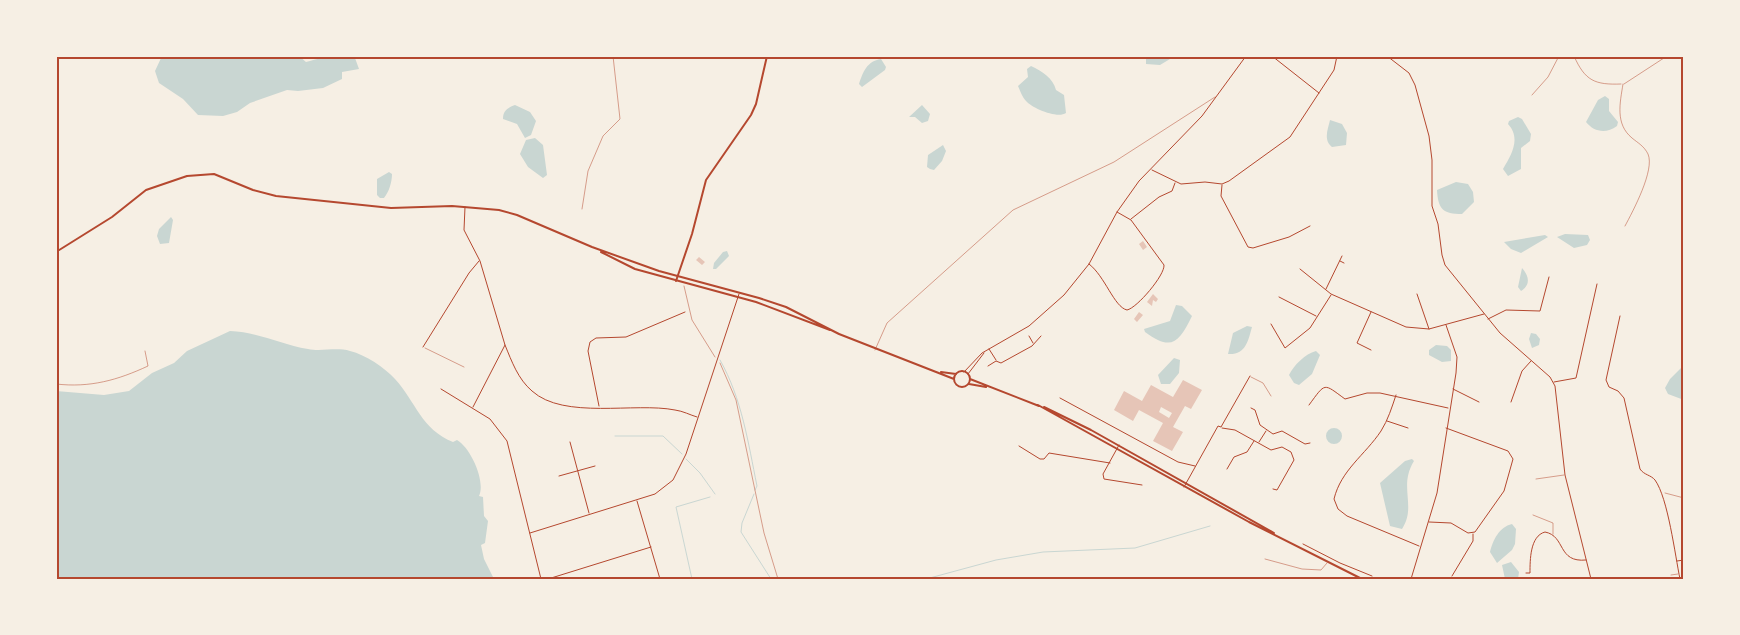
<svg xmlns="http://www.w3.org/2000/svg" width="1740" height="635" viewBox="0 0 1740 635" font-family="Mulish,sans-serif">
  <style>
    .water { fill: #c9d6d2 }
    .lines { fill: none; stroke-linecap: round; stroke-linejoin: round }
    .stream { stroke: #c9d6d2; stroke-width: 1 }
    .building { fill: #e6c5b7; fill-rule: evenodd }
    .path { stroke: #b5482f; stroke-width: 0.5 }
    .service { stroke: #b5482f; stroke-width: 0.5 }
    .minor { stroke: #b5482f; stroke-width: 1 }
    .tertiary { stroke: #b5482f; stroke-width: 2 }
    .secondary { stroke: #b5482f; stroke-width: 2 }
    .neatline { fill: none; stroke: #b5482f; stroke-width: 2 }
  </style>
  <rect width="100%" height="100%" fill="#f6efe4"/>
  <!-- water -->
  <path class="water" d="M162,56H299L306,62C321,58 340,52 355,58L359,69L342,72V79L323,88L298,91L287,90L250,103L237,112L223,116L198,115L183,99L159,83L155,71Z
    M1146,56H1175L1160,65L1146,64Z
    M881,59L886,67L885,70L862,87L859,84C863,72 867,61 881,59Z
    M1031,66C1042,71 1053,78 1056,90L1064,95L1066,113C1057,119 1032,108 1026,101C1022,97 1020,90 1018,86L1028,77L1027,69Z
    M1605,96L1609,99V111L1618,122L1617,126C1606,134 1594,132 1586,122L1598,100Z
    M515,105L530,112L536,121L531,135L525,138L517,124L503,119C503,111 507,108 515,105Z
    M922,105L930,114L928,121L922,123L915,117H909Z
    M1518,117L1522,119L1531,134L1530,141L1521,148V169L1508,176L1503,169C1512,154 1521,138 1508,124L1509,121Z
    M1330,120L1342,124L1347,133L1346,145L1332,147C1323,140 1328,129 1330,120Z
    M535,138L543,145L547,175L543,178L528,167L520,154L526,140Z
    M943,145L946,151L942,161L934,170L930,169L927,167L928,155Z
    M389,172L392,174C392,182 389,192 384,198H380L377,195V179Z
    M1456,182L1468,184L1473,192L1474,202L1462,214C1443,214 1438,209 1437,190Z
    M171,217L173,220L169,243L160,244L157,236L159,229Z
    M1565,234L1588,235L1590,240L1587,245L1574,248L1557,237Z
    M1545,235L1548,237L1521,253L1511,249L1504,242Z
    M727,251L729,256L716,269H713L714,263L723,252Z
    M1522,268C1529,276 1531,285 1521,291L1518,287Z
    M1176,305L1182,306L1192,316C1179,342 1172,352 1145,332L1144,329L1170,321Z
    M1247,326L1252,327C1248,341 1246,355 1228,354L1233,333Z
    M230,331C258,332 280,344 308,349C321,352 336,347 350,351C366,355 384,367 395,379C416,402 421,429 453,442L457,440C471,448 486,482 479,496L483,497L484,516L488,521L485,543L481,545L484,559L494,579H56V391L104,395L129,391L152,373L174,363L187,351Z
    M1531,333L1536,334L1540,339L1539,345L1532,348L1529,339Z
    M1436,345L1447,346L1451,350V361L1442,362L1429,355V350Z
    M1316,351L1320,355L1312,374L1299,385L1294,383L1289,375C1294,365 1305,354 1316,351Z
    M1174,358L1180,360L1179,373L1170,384H1161L1158,375Z
    M1684,365V400L1668,394L1665,388L1670,379Z
    M1326 436a8 8 0 1 1 16 0a8 8 0 1 1-16 0Z
    M1412,459L1414,461C1398,487 1417,506 1402,529L1390,526L1380,483L1405,461Z
    M1512,524L1516,529L1515,544L1512,550L1497,563L1490,552C1493,540 1499,527 1512,524Z
    M1511,562L1519,572L1518,579H1505L1502,565Z"/>
  <g class="lines">
    <!-- stream -->
    <path class="stream" d="M720,360C742,399 748,442 757,486L755,490
      M615,436H663L682,454
      M686,459L700,473L715,494
      M754,494L742,523L741,532L771,579
      M692,579L676,507L710,497
      M926,579L996,560L1043,552L1135,548L1210,526"/>
  </g>
  <!-- building -->
  <path class="building" d="M1143,241L1147,247L1143,250L1139,244Z
    M699,257L705,262L702,265L696,260Z
    M1153,294L1158,299L1156,302L1153,300L1152,306L1147,302Z
    M1139,312L1143,315L1137,322L1134,319Z
    M1183,380L1202,390L1191,409L1185,406L1173,427L1183,432L1172,451L1153,441L1163,423L1139,410L1133,421L1114,410L1124,391L1142,401L1151,385L1173,397ZM1161,407L1172,413L1169,418L1159,412Z"/>
  <g class="lines">
    <!-- path -->
    <path class="path" d="M1574,56C1585,81 1595,85 1621,84
      M1623,84C1620,103 1615,124 1632,138C1638,143 1644,146 1648,154C1655,170 1633,211 1625,226
      M1624,84L1667,56
      M1532,95L1548,77L1559,56
      M582,209L588,171L603,136L620,119L613,56
      M684,286L692,320L715,357
      M425,348L464,367
      M720,363L736,400L764,533L778,579
      M56,384C90,388 118,380 148,366L145,351
      M1665,493L1684,498"/>
    <!-- service -->
    <path class="service" d="M875,350L887,323L1013,210L1114,162L1215,97
      M1251,377L1263,383L1271,396
      M1536,479L1564,475
      M1533,515L1553,523V534
      M1265,559L1302,569L1321,570L1327,563
      M1671,575L1678,574"/>
    <!-- minor -->
    <path class="minor" d="M1272,56L1319,93
      M1387,56L1409,73L1415,85L1429,136L1432,160V206L1438,224L1442,255L1445,265L1500,333L1550,377L1555,386L1565,475L1591,579
      M1152,170L1181,184L1205,182L1222,184L1229,181L1290,137L1334,70L1337,56
      M1222,185L1221,196L1248,247L1253,248L1289,237L1310,226
      M465,207L464,230L480,261L505,345L473,407
      M1131,219L1159,197L1172,191L1175,183
      M1340,261L1344,263
      M1089,264C1105,276 1114,307 1127,310C1137,308 1165,275 1164,265L1131,220L1117,212
      M1300,269L1331,294L1406,327L1429,329L1484,314
      M1326,289L1342,256
      M1417,294L1429,329
      M1279,297L1316,316
      M1371,312L1357,343L1371,350
      M1620,316L1606,380L1609,387L1618,391L1624,398L1640,469C1644,475 1651,475 1655,480C1668,498 1675,555 1680,579
      M1488,319L1506,310L1540,311L1549,277
      M1271,324L1285,348L1310,328L1331,295
      M1029,336L1033,343
      M505,345C512,362 518,379 532,391C564,420 635,402 675,410C683,411 690,415 697,417
      M423,347L469,273L479,261
      M989,349L996,360
      M988,366L996,361L1001,363L1032,346L1041,336
      M964,372L982,353L1029,326L1064,295L1089,264L1117,212L1139,181L1202,116L1246,56
      M968,374L984,353
      M1554,382L1576,378L1597,284
      M441,389L490,419L507,441L541,579
      M1453,389L1479,402
      M1396,395C1392,407 1388,420 1381,431C1365,455 1341,470 1334,499L1338,509L1347,516L1419,546
      M1060,398L1178,462L1195,466
      M1511,402L1522,371L1531,361
      M1309,405C1326,382 1323,383 1345,399L1367,393H1380L1448,408
      M599,406L588,351L590,342L596,338L626,337L685,312
      M1251,408L1255,410L1260,425L1273,434L1282,431L1305,444L1310,443
      M1387,421L1408,428
      M1222,428L1235,430L1271,450L1282,447L1291,452L1294,460L1277,490L1273,489
      M570,442L589,513
      M1259,442L1266,431
      M1119,445L1103,474L1104,479L1142,485
      M1019,446L1040,459H1044L1049,453L1110,463
      M1227,469L1234,457L1247,452L1254,441
      M559,476L595,466
      M1184,487L1218,426L1221,427L1250,376
      M637,501L660,579
      M1429,522L1451,523L1468,533L1475,532L1504,491L1513,459L1508,451L1446,428
      M530,533L655,494L673,480L686,454L739,294
      M1303,544L1340,563L1372,576
      M1677,561L1684,560
      M1526,573H1530C1530,560 1530,536 1545,532C1566,536 1557,563 1586,560
      M1452,576L1473,541V534
      M548,579L651,547
      M1411,579L1437,493L1456,373L1457,357L1446,325"/>
    <!-- tertiary -->
    <path class="tertiary" d="M676,281L692,234L706,180L751,115L756,104L767,56"/>
    <!-- secondary -->
    <path class="secondary" d="M56,252L112,217L146,190L187,176L214,174L253,190L276,196L391,208L452,206L499,210L517,215L592,247L659,271L759,298L786,307L839,334
      M601,252L635,269L756,302L830,330
      M839,334L954,379
      M954 379a8 8 0 1 1 16 0a8 8 0 1 1-16 0Z
      M941,372L956,374
      M970,379L1039,406
      M969,384L986,387
      M1038,405L1249,522L1362,579
      M1044,407L1091,430L1274,533"/>
  </g>
  <!-- border -->
  <rect width="1740" height="635" fill="none" stroke="#f6efe4" stroke-width="115"/>
  <rect x="58" y="58" width="1624" height="520" class="neatline"/>
</svg>
